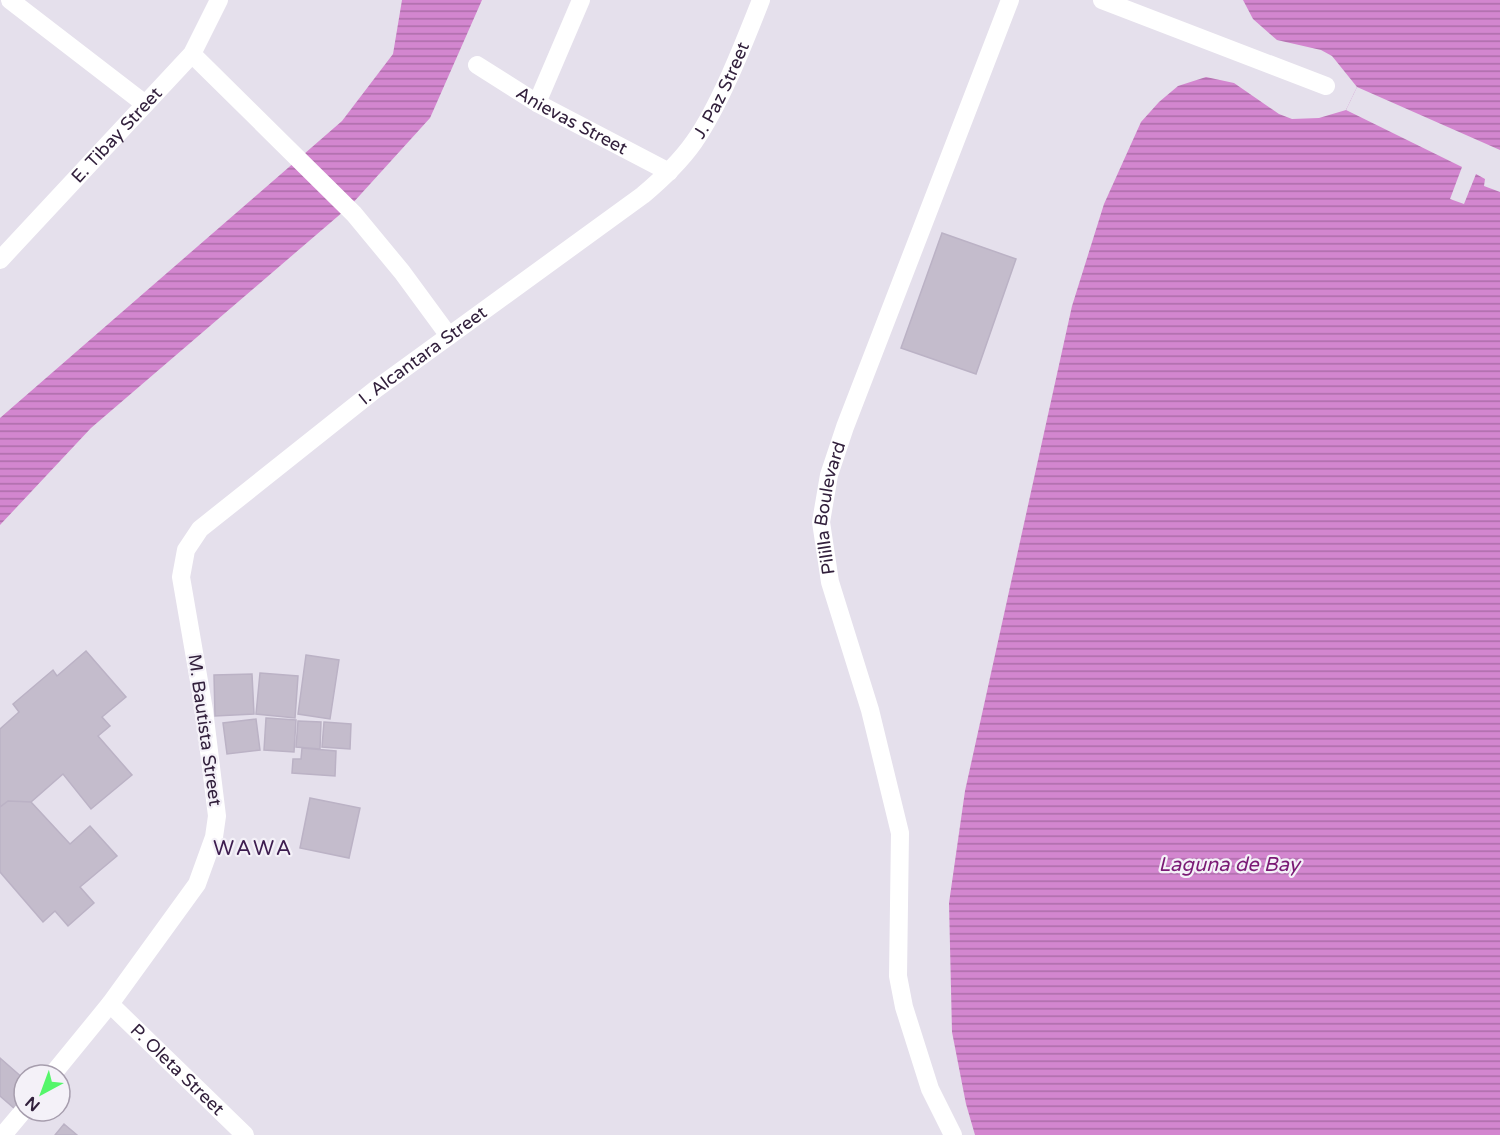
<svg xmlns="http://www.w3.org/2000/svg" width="1500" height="1135" viewBox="0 0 1500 1135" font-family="'Varela Round',sans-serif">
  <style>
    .water { fill: url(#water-rules) }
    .pier { fill: #e5e0ec }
    .building { fill: #c4bccc; stroke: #bbb2c5; stroke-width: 1.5 }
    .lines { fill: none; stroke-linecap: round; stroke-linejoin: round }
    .minor { stroke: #fff; stroke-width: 18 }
    .labels { text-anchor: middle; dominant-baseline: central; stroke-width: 4.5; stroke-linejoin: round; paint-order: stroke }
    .street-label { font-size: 18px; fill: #32203c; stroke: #f4f1f8 }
    .water-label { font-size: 20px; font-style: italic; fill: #7a1974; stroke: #f4f1f8 }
    .quarter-label { font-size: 21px; letter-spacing: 1.5px; fill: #3d1c4f; stroke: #f4f1f8 }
  </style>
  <defs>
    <pattern id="water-rules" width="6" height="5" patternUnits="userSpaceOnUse" patternTransform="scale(1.5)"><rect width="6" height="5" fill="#d386cf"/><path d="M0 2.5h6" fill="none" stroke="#ac6da9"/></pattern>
  </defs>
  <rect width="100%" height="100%" fill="#e5e0ec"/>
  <!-- water -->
  <path class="water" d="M402,0H482L430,118L351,205L91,428L0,525V418L342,121L393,54Z
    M1243,0H1500V1135H975L966,1104L952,1032L949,903L965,791L1072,306L1104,204L1141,122L1159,102L1178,86L1206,77L1234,83L1279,114L1292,119L1319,118L1346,110L1357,87L1332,56L1321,50L1277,40L1253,19Z"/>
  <!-- pier -->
  <path class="pier" d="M1357,87L1500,150V192L1484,186L1485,179L1476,174L1464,204L1450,199L1462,167L1346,110Z"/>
  <!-- building -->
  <path class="building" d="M942,233L1016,259L976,374L901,348Z
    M86,651L126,697L102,717L110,726L98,736L132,775L91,809L63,774L31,802L8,801L0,807V729L19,712L13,704L53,670L57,676Z
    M306,655L339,660L330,719L298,714Z
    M260,673L298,676L295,718L256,714Z
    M252,674L254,714L215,716L214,675Z
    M266,718L296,720L294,752L264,750Z
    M256,719L260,750L227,754L223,723Z
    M298,721L321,722L320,749L296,747Z
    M324,722L351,724L350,749L322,747Z
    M302,748L336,751L335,776L292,773L293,759H301Z
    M310,798L360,808L349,858L300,848Z
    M8,801L31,802L70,844L90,826L117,856L80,887L94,903L68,926L55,911L43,922L0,872V807Z
    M0,1058L24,1079V1099L15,1109L0,1096Z
    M64,1124L77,1135H55Z"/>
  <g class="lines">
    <!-- minor -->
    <g class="minor">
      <path d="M10,0L145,104"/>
      <path d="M1102,0L1326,86"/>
      <path d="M192,54L354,214L402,272L449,336"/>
      <path id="s1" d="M477,65L537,103L669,172"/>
      <path d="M537,103L581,0"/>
      <path id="s2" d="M0,260L192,54L219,0"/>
      <path id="s3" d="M110,1004L245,1135"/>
      <path id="s4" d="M52,1075L110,1004L197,884L214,837L217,816L204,710L181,577L186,550L200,529L376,389L643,195C662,179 680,162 694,142C720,105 744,43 761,0"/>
      <path d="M3,1135L24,1110"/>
      <path id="s5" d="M953,1135L930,1089L904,1007L898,976L900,833L870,710L830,582L821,522L829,475L845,427L1010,0"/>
    </g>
  </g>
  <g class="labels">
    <!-- street labels -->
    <g class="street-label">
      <text stroke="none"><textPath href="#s4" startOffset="1293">J. Paz Street</textPath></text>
      <text stroke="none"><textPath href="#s1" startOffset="110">Anievas Street</textPath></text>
      <text stroke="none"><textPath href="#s2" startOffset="171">E. Tibay Street</textPath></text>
      <text stroke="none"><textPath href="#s4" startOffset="888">I. Alcantara Street</textPath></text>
      <text stroke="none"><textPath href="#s5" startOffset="648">Pililla Boulevard</textPath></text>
      <text transform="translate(205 730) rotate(82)">M. Bautista Street</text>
      <text stroke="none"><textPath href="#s3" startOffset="94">P. Oleta Street</textPath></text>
    </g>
    <!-- water labels -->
    <g class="water-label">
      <text x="1229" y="865">Laguna de Bay</text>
    </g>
    <!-- quarter labels -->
    <g class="quarter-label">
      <text x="253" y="848">WAWA</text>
    </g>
  </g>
  <!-- north arrow -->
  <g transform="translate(42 1093) rotate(221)"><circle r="28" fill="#f4f1f8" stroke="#a69dad" stroke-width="1.5"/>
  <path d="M0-4.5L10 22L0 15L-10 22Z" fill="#54f66a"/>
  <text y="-9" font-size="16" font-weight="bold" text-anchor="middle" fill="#32203c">N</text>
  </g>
</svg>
